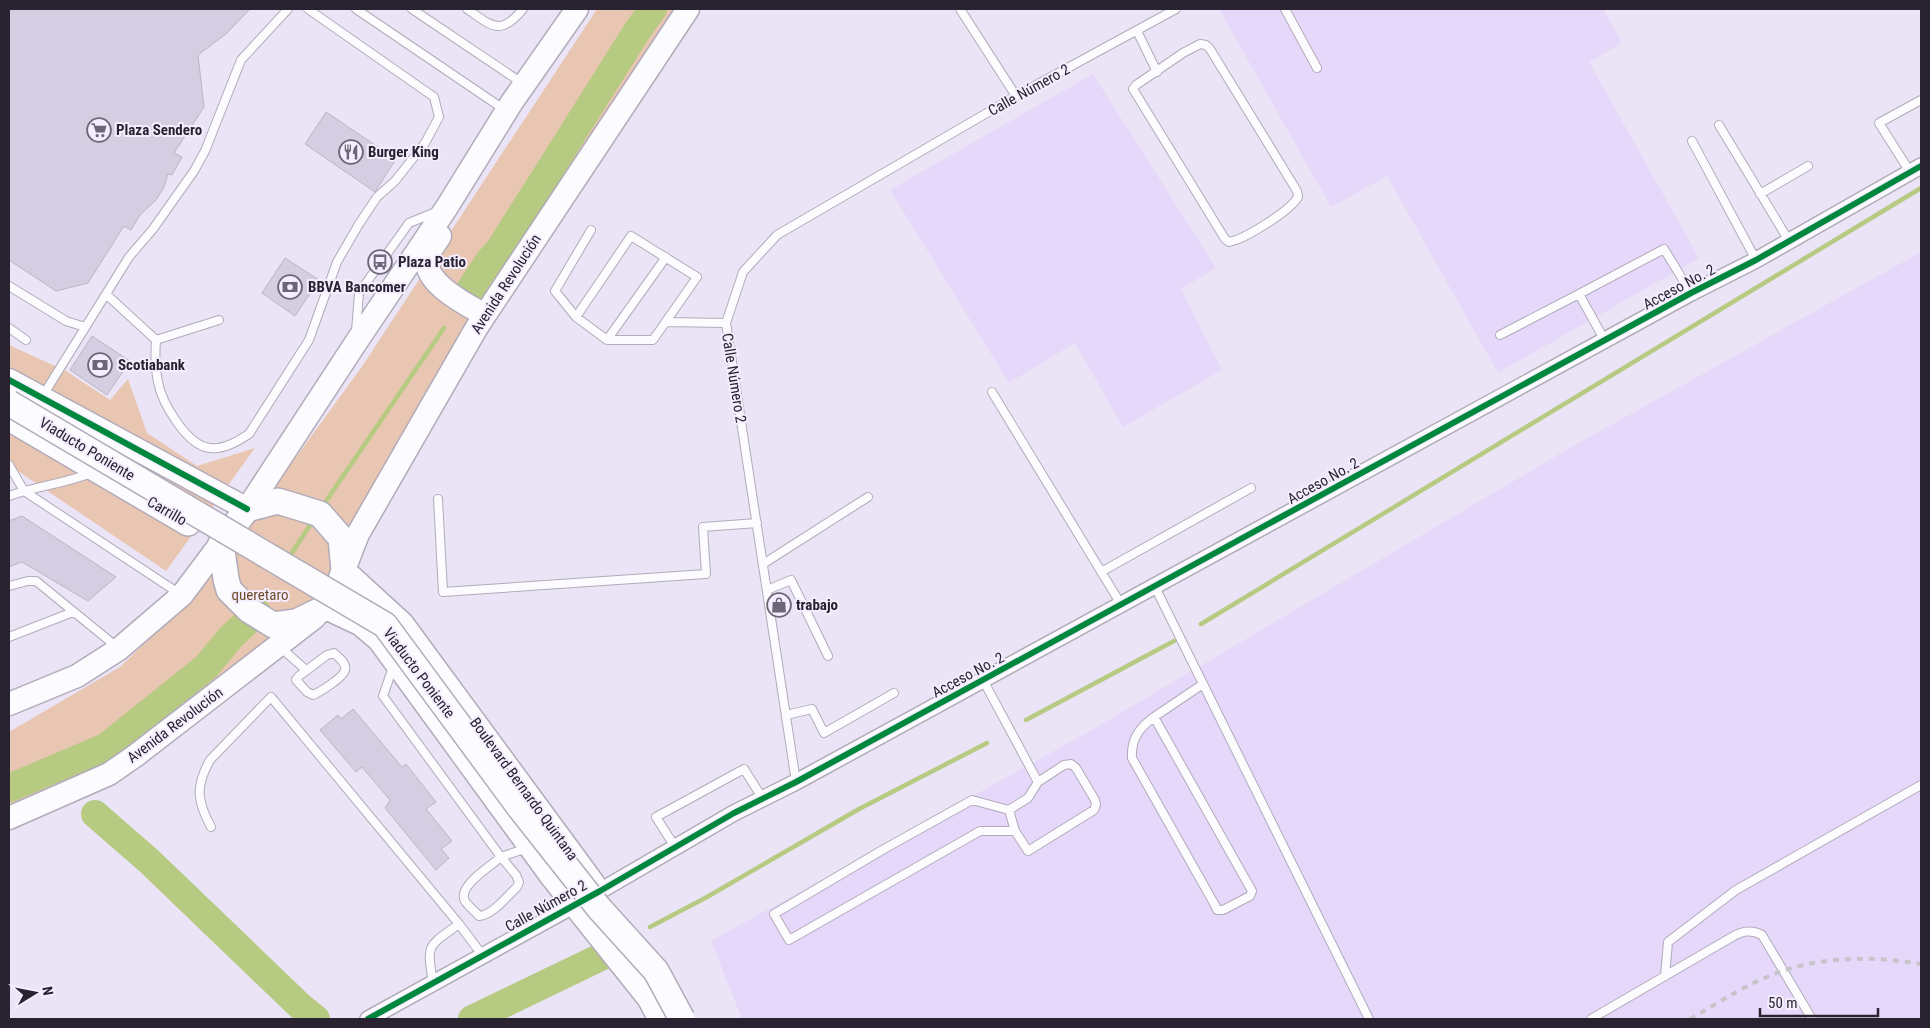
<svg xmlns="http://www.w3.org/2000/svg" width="1930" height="1028" viewBox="0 0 1930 1028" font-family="'Roboto Condensed',sans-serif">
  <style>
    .built { fill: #e6d8fa }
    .green { fill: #e9c6b1 }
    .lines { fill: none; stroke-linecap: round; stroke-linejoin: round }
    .stream { stroke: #b6ca82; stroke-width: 4.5 }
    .river { stroke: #b6ca82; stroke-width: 28 }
    .building { fill: #d5cde1; stroke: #bbb5c4 }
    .lane-casing { stroke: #b1abba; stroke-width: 10 }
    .street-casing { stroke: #b1abba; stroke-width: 18 }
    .secondary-casing { stroke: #b1abba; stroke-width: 25 }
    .primary-casing { stroke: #b1abba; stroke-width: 28 }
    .lane { stroke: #fcfbfe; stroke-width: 8 }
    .street { stroke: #fcfbfe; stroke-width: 15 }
    .secondary { stroke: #fcfbfe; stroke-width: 22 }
    .primary { stroke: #fcfbfe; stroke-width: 25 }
    .rail { stroke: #c6c4c9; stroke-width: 4; stroke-dasharray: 6 6; stroke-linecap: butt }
    .primary-bridge-casing { stroke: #b1abba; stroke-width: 28; stroke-linecap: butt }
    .primary-bridge { stroke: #fcfbfe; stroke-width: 25 }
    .cycleway-casing { stroke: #f4edfe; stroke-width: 9 }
    .cycleway { stroke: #00873e; stroke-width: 6 }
    .labels { text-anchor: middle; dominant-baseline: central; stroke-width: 4; stroke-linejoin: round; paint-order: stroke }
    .street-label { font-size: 15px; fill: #282231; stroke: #f4edfe }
    .poi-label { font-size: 15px; font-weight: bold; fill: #282231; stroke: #f4edfe; text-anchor: start }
    .park-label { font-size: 15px; fill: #6f4b29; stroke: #f4edfe }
  </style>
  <rect width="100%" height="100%" fill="#ebe4f6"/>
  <!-- built -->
  <path class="built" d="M1219,9H1603L1622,43L1589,62L1699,258L1498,373L1387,176L1331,207Z
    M1093,74L1216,268L1181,289L1222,370L1123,427L1075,343L1009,383L890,190Z
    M1921,252V1019H742L711,941L1090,731L1568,449Z"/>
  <!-- green -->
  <path class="green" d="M597,9H692L558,205L299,629L140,763L9,819V732L120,667L196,594L361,368Z
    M9,345L66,371L110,400L128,379L147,433L197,466L255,448L166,571L9,465Z"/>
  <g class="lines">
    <!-- stream -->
    <path class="stream" d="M322,507L444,328
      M288,559L314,519
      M1201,624L1921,188
      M1026,720L1174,641
      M650,927L707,897L859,809L987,743"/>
    <!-- river -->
    <path class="river" d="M469,291L489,261L499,250L639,28L653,9
      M9,788L106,747L206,667L231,637L257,612
      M95,814L149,861L300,1006L316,1019
      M472,1019L605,955"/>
  </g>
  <!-- building -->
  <path class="building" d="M9,9H250L226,34L198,55L204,107L174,153L182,157L172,175L168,174L164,187L156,200L140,215L131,230L124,226L88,283L56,291L9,260Z
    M326,112L396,159L375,192L305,144Z
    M285,258L319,280L295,316L262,293Z
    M92,336L130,361L107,395L70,370Z
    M22,516L116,577L88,601L22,562L9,567V521Z
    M353,709L402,767L406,764L436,802L426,809L452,841L441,849L449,858L436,870L385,808L390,800L362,767L356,772L320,730L338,715L341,719Z"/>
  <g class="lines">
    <!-- lane casing -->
    <g class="lane-casing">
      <path id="lane" d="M356,9L505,110
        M412,9L522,83
        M467,9C492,26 500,37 523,9
        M960,9L1016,96
        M1285,9L1317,68
        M1137,31L1157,72
        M1200,44L1206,45L1210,49L1297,191L1298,197C1290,211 1245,239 1229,242L1225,239L1133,89L1136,85L1183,53Z
        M1719,125L1789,241
        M1692,141L1756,260
        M1910,172L1879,123L1921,100
        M1760,194L1808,166
        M9,286L66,321L85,327
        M107,295L156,340C155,354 155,368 158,382C162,403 187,446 210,448C224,450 238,441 249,434L309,340L337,262L359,224L377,197L395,181L425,143L439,117L434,97L308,9
        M576,317L631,236L697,277L653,340H607L576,317L555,291L591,230
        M667,322L726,323
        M9,328L26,340
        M356,331L359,293L409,223L436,212
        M1500,335L1579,294
        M156,340L219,320
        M607,340L666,257
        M1605,341L1579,294L1664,249L1691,293
        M992,392L1122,606
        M42,397L129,257L153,229L194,171L205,151L241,60L288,9
        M9,465L24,491L180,594
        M9,496C36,486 64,484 91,473
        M438,499L443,592L706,574L703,527L757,523
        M763,564L868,497
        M1101,572L1251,488
        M9,586L28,581H36L117,647
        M1155,587L1369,1019
        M767,590L791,580L828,656
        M9,637L73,612
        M280,647L306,670
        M334,653C339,658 347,663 345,670C344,677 320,692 313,695L307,692L296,680L299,676L327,655Z
        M393,667L383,696L501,857L527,848
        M983,680L1038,782
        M786,715L812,709L824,733L894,693
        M1154,717L1252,891L1250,896L1223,910H1217L1216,907L1132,758C1131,739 1139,728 1154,717L1203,684
        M1071,764L1076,768L1095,800L1096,805L1094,810L1028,851L1015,831L1009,810L1028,798L1038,782L1064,765Z
        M796,782L726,323L743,272L777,235L1016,96L1176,9
        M1009,810L972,800L884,849L774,914L789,940L980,831H1015
        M211,827C197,801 195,787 210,760L271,697L459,924C426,948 427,943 433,984
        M675,847L656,817L744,769L763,799
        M501,857L516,875L519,882L517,887C507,896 493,915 479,916C475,911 468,906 465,901C457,886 491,866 501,857Z
        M459,924L483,956
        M1665,976L1668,942L1736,890L1921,785
        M1591,1019L1732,937C1742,931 1751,929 1762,935L1812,1019"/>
    </g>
    <!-- street casing -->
    <g class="street-casing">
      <path id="street" d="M368,1019L600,891L734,813L796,782L1691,293L1756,260L1921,166"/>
    </g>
    <!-- secondary casing -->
    <g class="secondary-casing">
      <path id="secondary" d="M440,236C437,242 430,249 428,256C420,282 467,305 485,315
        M9,380L247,509L355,344L447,207L512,102L577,9
        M9,704L77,676L119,649L182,595L221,543
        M9,818L109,774L135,756L315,617
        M594,884L402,623L344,570L358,534L477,327L688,9"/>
    </g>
    <!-- primary casing -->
    <g class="primary-casing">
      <path id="primary" d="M9,418L188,523
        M278,501L320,514L341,538L344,570L337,593L327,607L296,622L273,625L249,610L229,590L226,579L221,543L247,509Z
        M327,607L361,623L380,639L552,875L650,998L661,1019"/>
    </g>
    <!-- lane -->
    <use href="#lane" class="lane"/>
    <!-- street -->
    <use href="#street" class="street"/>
    <!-- secondary -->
    <use href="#secondary" class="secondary"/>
    <!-- primary -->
    <use href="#primary" class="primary"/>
    <!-- rail -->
    <path class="rail" d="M1690,1019C1713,1006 1736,991 1760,980C1811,956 1867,955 1921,964"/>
    <!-- primary-bridge casing -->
    <g class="primary-bridge-casing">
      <path id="primary-bridge" d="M9,403L385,625L520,808L599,908L656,971L682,1019"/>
    </g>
    <!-- primary-bridge -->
    <use href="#primary-bridge" class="primary-bridge"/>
    <!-- cycleway casing -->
    <g class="cycleway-casing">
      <path id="cycleway" d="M9,380L247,509
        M368,1019L600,891L734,813L796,782L1691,293L1756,260L1921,166"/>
    </g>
    <!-- cycleway -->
    <use href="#cycleway" class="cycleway"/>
  </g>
  <!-- icons -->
  <defs>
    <g id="supermarket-ring" transform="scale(1.25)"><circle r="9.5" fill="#f4edfe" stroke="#6c6676" stroke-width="1.5"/><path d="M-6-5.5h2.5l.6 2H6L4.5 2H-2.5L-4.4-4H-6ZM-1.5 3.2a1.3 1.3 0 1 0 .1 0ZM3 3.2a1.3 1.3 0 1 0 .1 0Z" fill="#6c6676"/></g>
    <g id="restaurant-ring" transform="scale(1.25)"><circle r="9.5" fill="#f4edfe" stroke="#6c6676" stroke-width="1.5"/><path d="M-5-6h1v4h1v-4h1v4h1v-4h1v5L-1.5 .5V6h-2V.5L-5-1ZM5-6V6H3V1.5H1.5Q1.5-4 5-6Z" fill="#6c6676"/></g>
    <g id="bus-ring" transform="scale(1.25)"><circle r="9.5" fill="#f4edfe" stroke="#6c6676" stroke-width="1.5"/><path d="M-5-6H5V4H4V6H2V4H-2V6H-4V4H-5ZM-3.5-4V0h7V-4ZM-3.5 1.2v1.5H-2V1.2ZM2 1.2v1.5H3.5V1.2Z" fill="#6c6676"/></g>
    <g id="bank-ring" transform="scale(1.25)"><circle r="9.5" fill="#f4edfe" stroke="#6c6676" stroke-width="1.5"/><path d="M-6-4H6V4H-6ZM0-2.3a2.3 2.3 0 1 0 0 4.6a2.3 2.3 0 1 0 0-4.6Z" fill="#6c6676"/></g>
    <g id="shop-ring" transform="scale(1.25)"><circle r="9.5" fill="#f4edfe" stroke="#6c6676" stroke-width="1.5"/><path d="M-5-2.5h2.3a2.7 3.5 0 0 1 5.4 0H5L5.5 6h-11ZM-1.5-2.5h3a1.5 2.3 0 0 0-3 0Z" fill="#6c6676"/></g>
  </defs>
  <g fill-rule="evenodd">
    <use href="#supermarket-ring" x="99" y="130"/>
    <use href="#restaurant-ring" x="351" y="152"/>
    <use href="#bus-ring" x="380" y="262"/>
    <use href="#bank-ring" x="290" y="287"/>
    <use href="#bank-ring" x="100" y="365"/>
    <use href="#shop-ring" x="779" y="605"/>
  </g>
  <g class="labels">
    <!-- street labels -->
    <g class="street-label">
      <text transform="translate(1029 90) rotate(-29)">Calle Número 2</text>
      <text transform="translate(506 284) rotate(-57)">Avenida Revolución</text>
      <text transform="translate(1679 287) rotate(-28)">Acceso No. 2</text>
      <text transform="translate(734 378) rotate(81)">Calle Número 2</text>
      <text transform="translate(87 449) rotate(31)">Viaducto Poniente</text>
      <text transform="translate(1323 481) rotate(-29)">Acceso No. 2</text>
      <text transform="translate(167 511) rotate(30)">Carrillo</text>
      <text transform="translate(419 673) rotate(53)">Viaducto Poniente</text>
      <text transform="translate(968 675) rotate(-28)">Acceso No. 2</text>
      <text transform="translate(175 725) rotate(-37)">Avenida Revolución</text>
      <text transform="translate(524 789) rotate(54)">Boulevard Bernardo Quintana</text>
      <text transform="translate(546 906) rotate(-29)">Calle Número 2</text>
    </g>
    <!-- poi labels -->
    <g class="poi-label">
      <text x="116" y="130">Plaza Sendero</text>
      <text x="368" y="152">Burger King</text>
      <text x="398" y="262">Plaza Patio</text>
      <text x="308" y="287">BBVA Bancomer</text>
      <text x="118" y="365">Scotiabank</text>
      <text x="796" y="605">trabajo</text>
    </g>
    <!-- park labels -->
    <g class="park-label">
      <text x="260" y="595">queretaro</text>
    </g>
  </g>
  <!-- border -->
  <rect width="1930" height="1028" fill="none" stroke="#282231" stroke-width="20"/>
  <!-- north arrow -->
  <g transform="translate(35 993) rotate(80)" stroke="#f4edfe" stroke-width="4" paint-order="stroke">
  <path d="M0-4L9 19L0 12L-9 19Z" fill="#282231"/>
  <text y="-8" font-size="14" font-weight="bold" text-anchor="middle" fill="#282231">N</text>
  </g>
  <!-- scale -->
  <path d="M1760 1008v8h118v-8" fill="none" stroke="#282231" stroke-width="2.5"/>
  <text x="1768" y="1008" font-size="15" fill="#282231" stroke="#f4edfe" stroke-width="4" paint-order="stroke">50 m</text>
</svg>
